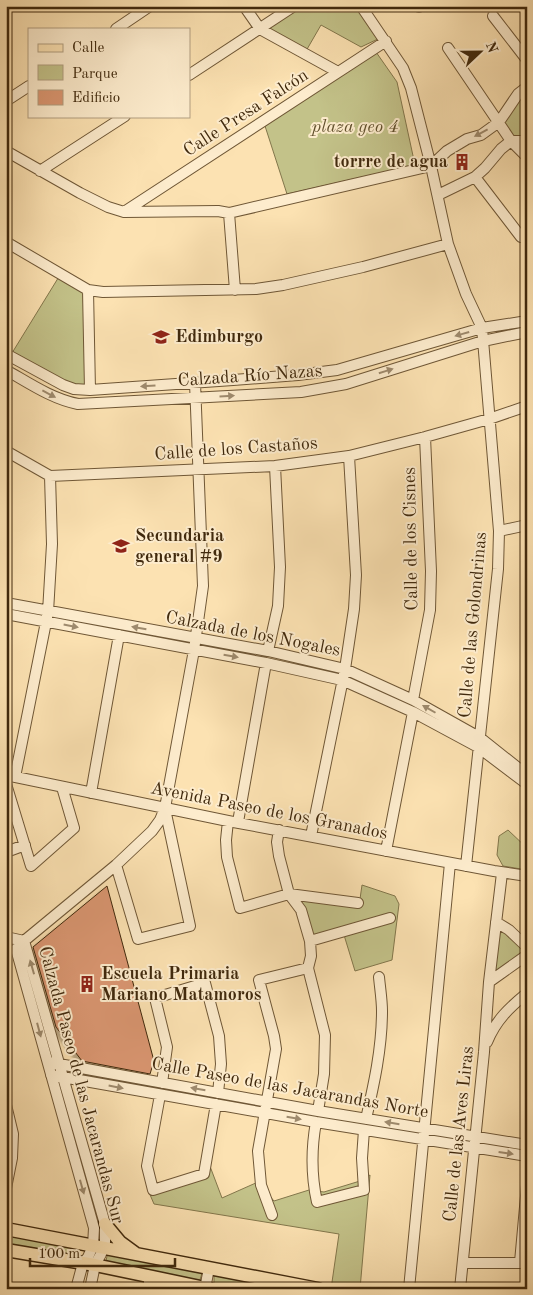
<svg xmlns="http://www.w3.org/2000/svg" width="533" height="1295" viewBox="0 0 533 1295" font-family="'Old Standard TT',serif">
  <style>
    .green { fill: #c3c289; stroke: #82764b }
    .building { fill: #da9671; stroke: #40290d; filter: url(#shadow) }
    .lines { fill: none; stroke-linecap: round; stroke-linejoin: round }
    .minor-casing { stroke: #6f5736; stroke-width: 12 }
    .major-casing { stroke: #40290d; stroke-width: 15 }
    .minor { stroke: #fdeccd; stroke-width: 10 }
    .major { stroke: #fce2b2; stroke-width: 12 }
    .oneway { fill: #9e8a6d }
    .labels { text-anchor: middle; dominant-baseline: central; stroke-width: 4; stroke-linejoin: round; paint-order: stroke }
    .street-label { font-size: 18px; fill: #40290d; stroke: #fdeccd }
    .park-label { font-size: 18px; font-style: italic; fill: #614f2c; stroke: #fdeccd }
    .poi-label { font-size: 18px; font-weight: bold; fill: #40290d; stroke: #fdeccd; text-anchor: start }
  </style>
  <defs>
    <filter id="shadow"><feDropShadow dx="-3.5" dy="3.5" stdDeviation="1" flood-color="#0004"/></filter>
  </defs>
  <rect width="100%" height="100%" fill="#fce2b2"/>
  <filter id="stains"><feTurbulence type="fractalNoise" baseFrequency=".004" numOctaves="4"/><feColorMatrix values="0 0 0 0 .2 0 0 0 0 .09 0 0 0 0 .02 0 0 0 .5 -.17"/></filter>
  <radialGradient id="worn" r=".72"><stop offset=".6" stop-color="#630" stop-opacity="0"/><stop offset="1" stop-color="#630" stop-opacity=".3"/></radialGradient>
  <!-- green -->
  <path class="green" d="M298,6H357L380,38L361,47L321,25L306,51L264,30Z
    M376,52L397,82L415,165L287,194L265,126Z
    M527,89V140L514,144L499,122Z
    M60,275L86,291L87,386L70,385L12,353Z
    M508,830L527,848V870L503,866L497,855L499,836Z
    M362,885L395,896L399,904L392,960L355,971L344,935L313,944L298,898L359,906Z
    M497,924L527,950L492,977Z
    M208,1161L222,1198L258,1182L274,1201L309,1190L324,1192L360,1181L370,1175L360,1289H331L339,1234L154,1204L148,1190L201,1172Z
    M6,1232L74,1245L71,1257L6,1245Z
    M108,1252L203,1270L199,1283L105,1265Z
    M214,1273L301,1289H228L214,1286Z"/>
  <!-- building -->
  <path class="building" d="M107,886L154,1061L150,1074L82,1061L56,1027L33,947Z"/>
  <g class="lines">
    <!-- minor casing -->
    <g class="minor-casing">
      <path id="minor" d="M244,6L260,29L338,72
        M361,6L403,68L411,88L431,166L448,244L466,294L482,328L499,531L498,569L466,866
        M419,6V7
        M493,16L527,60
        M116,29L150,6
        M448,48L511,141L527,157
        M189,75L294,6
        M6,101L29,86
        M6,151L80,193L108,207L124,212L218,211L229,213L431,166L447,151L467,139L481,135L499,122L518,94L527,87
        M40,171L125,116
        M475,177L521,237
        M438,195L475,177L485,168L501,149L511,141H527
        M124,212L386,41
        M229,213L235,290
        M6,242L88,290L103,292L256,289L283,285L363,267L448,244
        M88,290L90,390
        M6,354L63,385L74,389L90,390L233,380L298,375L337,370L482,328L527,321
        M6,370C29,383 52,399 78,404L301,392L346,384L483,341L527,332
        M6,451L50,476L275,466L349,456L425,437L489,419L527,406
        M499,531L527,525
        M6,603L268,651L345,669L413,700L479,737L527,775
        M6,614L266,663L342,680L413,712L478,747L527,784
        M268,651L278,606L280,567L275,466
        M413,700L430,610L431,571L425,437
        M6,775L228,821L494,871L527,876
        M15,777L48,612L52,544L50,476
        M6,784L31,866L74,828L62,787
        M91,793L119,635
        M228,821L226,840L227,857L240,908L289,894L358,903
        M238,822L266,663
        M279,830L277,842L279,856L289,894L301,910L310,941L311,956L308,968L325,1035L324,1074L318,1111
        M311,836L345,669L354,609L356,575L349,456
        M386,851L413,712
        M6,852L25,845
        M116,865L138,939L190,926L165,809
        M496,922L509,930L527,947
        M6,937L24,941L105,1224V1242L101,1254L95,1265L90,1289
        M310,941L390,918
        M16,949L24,941L116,865L152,831L160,820L165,808L194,650L203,586L195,383
        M16,949L94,1228L93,1246L88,1257L83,1263L76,1289
        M489,982L527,955
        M487,1042C496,1020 509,1008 527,993
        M48,1062L318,1111L527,1145
        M51,1075L316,1122L527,1156
        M162,1083L167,1047L155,998L205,983L219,1036L221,1064L218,1093
        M160,1095L147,1166L153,1190L204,1174L216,1104
        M6,1105L13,1134L12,1158L6,1188
        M366,1119C374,1084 382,1048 382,1011C382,1000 380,988 379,977
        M316,1122C311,1150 311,1175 317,1202L364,1190L362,1158L364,1130
        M272,1215L261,1185L258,1151L276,1049L274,1036L259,980L308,968
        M520,1262L527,1185
        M463,1263H526
        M148,1289L150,1276
        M205,1289L209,1268
        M409,1289L450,863
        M460,1289L484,1052L489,982L502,873"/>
    </g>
    <!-- major casing -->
    <g class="major-casing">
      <path id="major" d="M105,1224L120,1242L135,1253
        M6,1229L318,1289
        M6,1250L95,1265L210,1289"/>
    </g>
    <!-- minor -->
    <use href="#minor" class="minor"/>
    <!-- major -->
    <use href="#major" class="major"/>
  </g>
  <!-- one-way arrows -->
  <defs><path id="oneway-solid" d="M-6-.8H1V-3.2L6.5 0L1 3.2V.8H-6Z" transform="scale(1.25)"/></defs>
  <g class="oneway">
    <use href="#oneway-solid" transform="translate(481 133) rotate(152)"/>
    <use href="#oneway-solid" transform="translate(462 334) rotate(164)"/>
    <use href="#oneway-solid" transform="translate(386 371) rotate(-17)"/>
    <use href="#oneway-solid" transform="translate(148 386) rotate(177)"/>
    <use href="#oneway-solid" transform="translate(49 394) rotate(28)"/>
    <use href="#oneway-solid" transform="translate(227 396) rotate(-3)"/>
    <use href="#oneway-solid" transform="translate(71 626) rotate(11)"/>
    <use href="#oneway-solid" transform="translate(139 628) rotate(-170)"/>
    <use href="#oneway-solid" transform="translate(231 656) rotate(10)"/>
    <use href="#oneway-solid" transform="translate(429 709) rotate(-150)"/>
    <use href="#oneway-solid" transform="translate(32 967) rotate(-106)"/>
    <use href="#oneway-solid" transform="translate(39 1030) rotate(75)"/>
    <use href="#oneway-solid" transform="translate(116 1087) rotate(11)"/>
    <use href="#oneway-solid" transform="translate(198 1089) rotate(-170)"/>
    <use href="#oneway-solid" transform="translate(294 1118) rotate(10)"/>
    <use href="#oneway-solid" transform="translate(392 1123) rotate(-171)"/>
    <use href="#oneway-solid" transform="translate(506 1153) rotate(8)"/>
    <use href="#oneway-solid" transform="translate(82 1187) rotate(74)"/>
  </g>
  <!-- icons -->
  <defs>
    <g id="building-bare" transform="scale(1.35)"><path d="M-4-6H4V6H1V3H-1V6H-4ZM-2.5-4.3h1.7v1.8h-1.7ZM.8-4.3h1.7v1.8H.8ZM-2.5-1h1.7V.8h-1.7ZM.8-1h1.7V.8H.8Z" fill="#8f2418" stroke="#fdeccd" stroke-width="2.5" paint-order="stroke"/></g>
    <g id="school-bare" transform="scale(1.35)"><path d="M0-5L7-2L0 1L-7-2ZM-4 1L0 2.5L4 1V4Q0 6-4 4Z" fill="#8f2418" stroke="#fdeccd" stroke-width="2.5" paint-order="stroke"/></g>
  </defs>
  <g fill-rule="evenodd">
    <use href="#building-bare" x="462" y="162"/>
    <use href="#school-bare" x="161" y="337"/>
    <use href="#school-bare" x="121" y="546"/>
    <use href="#building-bare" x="87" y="984"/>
  </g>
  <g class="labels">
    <!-- street labels -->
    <g class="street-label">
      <text transform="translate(246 113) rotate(-33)">Calle Presa Falcón</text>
      <text transform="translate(250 376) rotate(-4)">Calzada Río Nazas</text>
      <text transform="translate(236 449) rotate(-4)">Calle de los Castaños</text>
      <text transform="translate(411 539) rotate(-91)">Calle de los Cisnes</text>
      <text transform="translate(473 625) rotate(-85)">Calle de las Golondrinas</text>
      <text transform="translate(253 634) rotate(11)">Calzada de los Nogales</text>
      <text transform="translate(269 811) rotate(11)">Avenida Paseo de los Granados</text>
      <text transform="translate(81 1085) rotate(75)">Calzada Paseo de las Jacarandas Sur</text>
      <text transform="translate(290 1088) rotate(10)">Calle Paseo de las Jacarandas Norte</text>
      <text transform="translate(459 1134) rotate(-84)">Calle de las Aves Liras</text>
    </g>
    <!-- park labels -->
    <g class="park-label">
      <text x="355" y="127">plaza geo 4</text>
    </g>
    <!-- poi labels -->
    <g class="poi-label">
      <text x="448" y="162" text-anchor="end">torrre de agua</text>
      <text x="175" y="337">Edimburgo</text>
      <text x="135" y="536">Secundaria<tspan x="135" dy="21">general #9</tspan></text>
      <text x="101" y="974">Escuela Primaria<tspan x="101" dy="21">Mariano Matamoros</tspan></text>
    </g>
  </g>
  <!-- margin -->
  <rect width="533" height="1295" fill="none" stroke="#fce2b2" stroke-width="25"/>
  <rect x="8" y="8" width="518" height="1280" fill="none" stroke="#40290d" stroke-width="2.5"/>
  <rect x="12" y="12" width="508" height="1270" fill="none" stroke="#40290d"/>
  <!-- legend -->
  <rect x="28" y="28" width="162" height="90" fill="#fdeccd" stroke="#b19e80"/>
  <rect x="38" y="44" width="25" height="8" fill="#fce2b2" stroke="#b19e80"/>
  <text x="72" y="52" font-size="15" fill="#40290d">Calle</text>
  <rect x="38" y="65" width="25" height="15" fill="#c3c289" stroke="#b19e80"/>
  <text x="72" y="78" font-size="15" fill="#40290d">Parque</text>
  <rect x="38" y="90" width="25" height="15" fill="#da9671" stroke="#b19e80"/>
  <text x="72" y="102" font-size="15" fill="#40290d">Edificio</text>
  <!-- north arrow -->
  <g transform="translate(480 52) rotate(68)" stroke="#fdeccd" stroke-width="4" paint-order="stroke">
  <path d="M0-4L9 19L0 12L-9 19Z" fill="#40290d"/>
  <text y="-8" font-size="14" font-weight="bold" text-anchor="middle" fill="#40290d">N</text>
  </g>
  <!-- scale -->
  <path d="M30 1258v8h145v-8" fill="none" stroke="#40290d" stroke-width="2.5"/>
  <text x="38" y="1258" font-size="15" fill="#40290d" stroke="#fdeccd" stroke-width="4" paint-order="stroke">100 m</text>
  <rect width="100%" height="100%" filter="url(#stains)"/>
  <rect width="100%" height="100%" fill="url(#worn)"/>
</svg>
